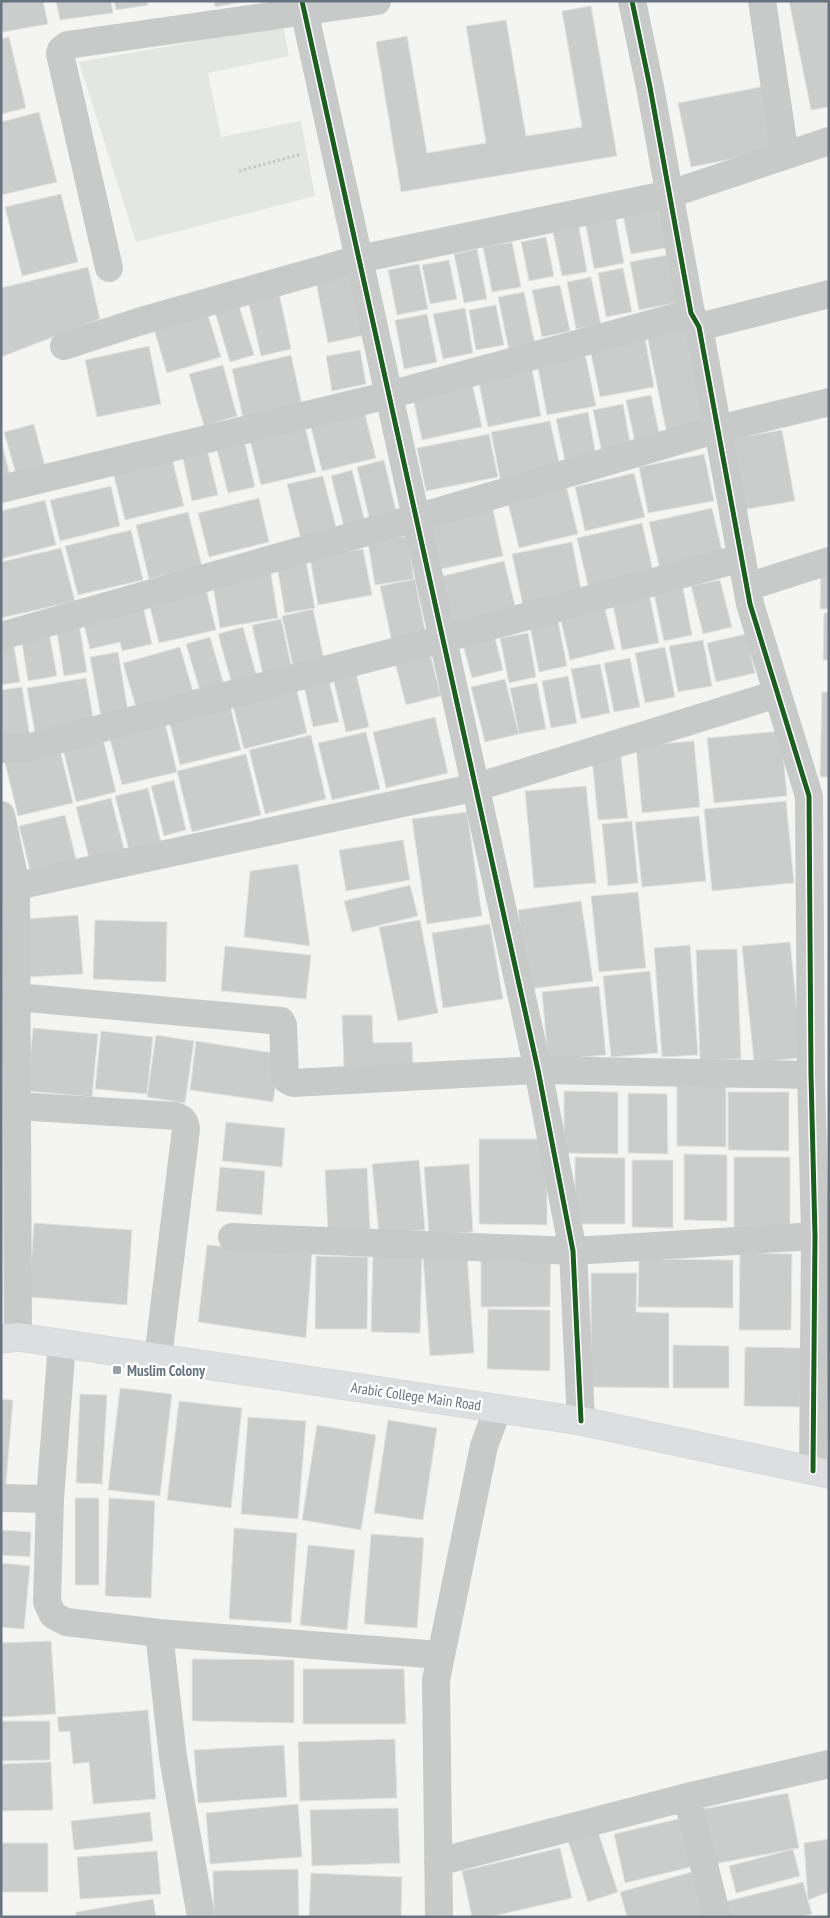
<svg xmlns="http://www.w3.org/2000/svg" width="830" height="1918" viewBox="0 0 830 1918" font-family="'PT Sans Narrow',sans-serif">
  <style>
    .green { fill: #e4e6e1 }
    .building { fill: #cbcccc; stroke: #e3e3e2 }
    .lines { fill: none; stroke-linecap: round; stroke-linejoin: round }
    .secondary-casing { stroke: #d0d0d1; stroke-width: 29 }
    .path { stroke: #c6c7c7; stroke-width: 3; stroke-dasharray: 2.5 2.5; stroke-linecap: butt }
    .street { stroke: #c8caca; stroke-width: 28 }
    .secondary { stroke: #dddedf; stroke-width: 28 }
    .cycleway-casing { stroke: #fff; stroke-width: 8 }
    .cycleway { stroke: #1b5e20; stroke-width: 5 }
    .poi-dot { fill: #98a1a8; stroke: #fff; stroke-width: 2 }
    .labels { text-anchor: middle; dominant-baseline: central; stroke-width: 5; stroke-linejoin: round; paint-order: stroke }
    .poi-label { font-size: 15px; font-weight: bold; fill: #67747f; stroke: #fff; text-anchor: start }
    .street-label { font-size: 15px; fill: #67747f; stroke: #fff }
  </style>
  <rect width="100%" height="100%" fill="#f4f4f3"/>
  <!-- green -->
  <path class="green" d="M283,26L289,56L208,73L221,137L301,121L315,196L136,242L79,62Z"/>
  <!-- building -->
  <path class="building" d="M1,1H43L48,24L3,32L1,23Z
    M56,1H111L113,13L60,20Z
    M114,1H147L148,5L116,10Z
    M214,1H242V2L215,7Z
    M789,1H829V107L811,110Z
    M591,6L617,156L401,192L376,42L407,36L427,153L486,143L466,26L506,20L526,136L582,127L562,11Z
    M9,37L26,108L1,114V39Z
    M765,86L778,150L691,167L678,103Z
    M39,112L57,182L1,195V122Z
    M61,194L78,262L22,276L5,207Z
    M656,199L666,248L631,254L621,206Z
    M615,215L624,263L594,269L585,221Z
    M578,222L587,272L562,276L552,227Z
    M546,237L554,276L529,281L521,242Z
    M512,242L521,287L492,292L483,247Z
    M477,249L487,299L464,303L454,254Z
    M667,255L676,303L639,310L630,262Z
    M449,260L457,299L430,304L422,265Z
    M419,264L428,309L397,315L388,270Z
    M88,267L100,319L1,357V288Z
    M623,268L632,312L606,317L598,273Z
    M353,269L366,335L328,343L315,277Z
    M591,277L601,325L576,329L567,282Z
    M560,285L570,331L542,337L532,290Z
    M524,292L535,345L509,350L498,297Z
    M279,293L291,349L261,356L248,300Z
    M238,302L254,355L230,362L214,309Z
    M496,305L504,345L476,350L469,310Z
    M465,308L473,353L443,359L433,314Z
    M206,309L221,357L167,373L153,326Z
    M427,314L437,362L404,369L395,320Z
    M686,327L706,428L667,435L647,335Z
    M644,333L654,387L600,397L589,344Z
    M149,346L161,404L97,417L85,360Z
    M584,349L596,406L547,415L536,358Z
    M360,350L366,384L332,391L326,356Z
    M291,355L302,405L243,418L232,369Z
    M531,364L541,416L488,427L477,374Z
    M223,365L237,416L204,426L189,374Z
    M471,379L482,427L422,440L412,393Z
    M651,395L660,437L635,442L626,400Z
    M623,404L631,448L602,453L593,410Z
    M588,412L596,455L565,461L556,419Z
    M365,414L376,458L322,471L311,427Z
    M550,421L561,471L501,483L491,432Z
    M34,424L47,474L18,481L4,432Z
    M305,427L316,472L261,485L250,440Z
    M782,430L795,501L742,510L730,439Z
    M489,434L498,477L426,491L417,448Z
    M1,440L11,479L1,482Z
    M244,440L255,487L228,493L216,446Z
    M207,449L218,495L192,501L182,454Z
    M170,450L184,506L125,520L111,464Z
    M704,454L714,501L648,513L639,467Z
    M384,460L397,515L370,521L357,467Z
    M352,470L365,522L344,527L331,476Z
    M634,473L645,517L585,531L575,487Z
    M323,476L338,535L302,544L287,484Z
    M566,485L578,534L519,548L507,499Z
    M111,486L120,526L60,541L50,500Z
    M259,498L269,542L209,557L198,513Z
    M45,500L56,545L1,559V511Z
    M712,508L723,555L660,570L649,522Z
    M493,509L503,556L441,569L430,523Z
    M188,512L202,566L149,579L136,525Z
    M642,523L653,571L588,586L577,538Z
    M131,530L143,580L78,595L65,546Z
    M407,536L414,579L375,585L368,543Z
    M572,542L582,594L523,606L512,554Z
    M61,548L75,601L1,618V562Z
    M363,549L372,595L318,605L310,557Z
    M306,561L315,608L285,613L277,566Z
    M504,561L517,613L452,629L439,577Z
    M270,568L278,618L220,628L212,579Z
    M821,571H829V609H820Z
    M415,579L427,641L393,647L380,586Z
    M720,580L732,627L703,634L691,586Z
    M205,585L216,630L159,643L148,599Z
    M683,588L692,635L664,641L654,594Z
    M649,593L659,643L622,650L612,600Z
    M602,597L615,649L570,660L558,608Z
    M142,602L152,644L122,651L120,642L90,649L82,617Z
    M313,609L325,664L294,671L282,616Z
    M824,613H829V660H823Z
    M78,618L87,672L64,676L55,621Z
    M281,619L293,674L264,680L252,625Z
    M558,621L567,666L539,672L530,626Z
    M48,627L57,676L28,681L20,631Z
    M243,627L258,681L233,688L218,634Z
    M528,633L536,677L509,683L500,638Z
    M494,634L503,670L472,678L462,641Z
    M746,634L755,673L716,682L707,643Z
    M12,636L20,682L1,685V638Z
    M210,637L225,688L201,694L186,644Z
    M703,640L712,686L678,692L669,646Z
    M428,646L441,696L406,705L393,655Z
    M180,647L195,698L138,714L123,663Z
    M665,647L675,697L645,703L635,653Z
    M118,652L128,712L101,717L90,657Z
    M630,658L640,707L614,712L604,663Z
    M600,664L610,713L581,719L571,669Z
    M355,669L369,727L346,732L332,674Z
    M328,676L339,722L313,727L303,682Z
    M568,676L577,723L551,728L542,681Z
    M86,678L94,722L35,733L27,688Z
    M505,679L519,734L485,742L471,687Z
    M295,682L307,733L244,749L231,698Z
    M537,683L546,729L519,734L510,688Z
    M22,687L30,737L1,739V690Z
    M822,692H829V777H820Z
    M229,701L241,750L180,765L168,716Z
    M163,714L177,772L122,785L107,728Z
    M435,717L448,773L386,788L373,732Z
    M101,731L116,792L76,802L61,741Z
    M781,731L787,796L714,803L707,738Z
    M366,732L380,789L332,800L318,743Z
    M311,735L326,799L265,814L249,750Z
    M694,741L700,807L642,813L636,746Z
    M59,746L73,803L18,816L4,759Z
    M246,754L261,815L192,832L177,771Z
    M621,757L628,818L598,820L592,759Z
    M174,780L186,830L164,836L151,786Z
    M586,786L596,883L534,888L525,791Z
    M148,788L161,843L129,850L115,796Z
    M111,798L125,853L90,862L76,807Z
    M786,801L794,883L712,891L704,809Z
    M467,812L482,916L427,924L412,819Z
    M65,815L77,863L31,874L19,826Z
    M699,816L706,881L642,887L635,822Z
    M632,821L638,883L608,886L602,824Z
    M403,840L410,880L346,891L339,850Z
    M298,864L310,946L244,937L250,871Z
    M410,885L418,916L352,932L344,901Z
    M638,892L646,968L599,972L591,896Z
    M581,901L593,981L529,989L518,910Z
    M78,915L83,974L28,977L24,919Z
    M95,920L167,922L166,982L93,979Z
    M420,920L438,1013L398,1021L379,927Z
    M490,924L503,999L443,1008L432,933Z
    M790,942L802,1058L754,1062L742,946Z
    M690,945L698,1055L662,1057L654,948Z
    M225,946L311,955L306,999L221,991Z
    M737,949L741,1059L700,1060L696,950Z
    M650,971L658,1053L611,1057L603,976Z
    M599,986L606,1055L548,1060L542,992Z
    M342,1015H372L373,1043L412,1042L413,1068L344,1070Z
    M33,1028L98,1034L92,1097L27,1091Z
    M101,1031L153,1037L147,1094L95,1089Z
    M156,1035L194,1041L185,1103L147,1097Z
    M196,1041L280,1054L273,1102L190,1090Z
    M677,1085L726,1086V1147L677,1146Z
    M564,1091L618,1092V1154L564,1153Z
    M728,1092H789V1151L728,1150Z
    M628,1093L667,1094L668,1154L628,1153Z
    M226,1122L285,1128L282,1167L222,1161Z
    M479,1139H547V1225L479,1224Z
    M684,1154L727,1155V1221L684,1220Z
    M575,1157L625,1158V1224H575Z
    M734,1157H790V1228L734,1227Z
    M419,1160L425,1230L379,1234L372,1164Z
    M632,1160H673V1228L632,1227Z
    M469,1164L473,1232L429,1234L424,1167Z
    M220,1167L265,1171L262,1215L216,1211Z
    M367,1168L370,1229L328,1232L325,1170Z
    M34,1223L132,1230L127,1305L29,1297Z
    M207,1245L312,1253L306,1338L198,1322Z
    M373,1252L422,1254L420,1333L371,1332Z
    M481,1252L551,1253L550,1307H481Z
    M740,1253L792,1254L791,1330H739Z
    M467,1254L474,1353L430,1356L423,1256Z
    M316,1256L368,1257L367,1329H315Z
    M639,1259L733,1260V1308L638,1307Z
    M591,1273H637L636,1312L669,1313V1388L591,1387Z
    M488,1309L550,1310V1371L487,1369Z
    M673,1345L729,1346V1388H673Z
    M745,1347L801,1348L800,1407L744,1406Z
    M120,1388L172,1394L160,1496L108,1490Z
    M80,1394L107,1395L102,1484L76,1483Z
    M1,1399L13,1400L5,1495L1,1494Z
    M179,1401L242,1408L231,1508L167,1500Z
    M248,1417L306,1421L298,1519L241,1514Z
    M388,1420L437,1428L423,1520L374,1513Z
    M317,1425L376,1435L361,1530L302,1520Z
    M75,1498H99V1585H75Z
    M109,1498L155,1501L151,1598L105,1596Z
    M234,1528L297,1533L291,1623L229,1619Z
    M1,1530L31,1532L30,1557L1,1555Z
    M371,1534L424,1538L417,1628L364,1624Z
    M308,1545L355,1550L347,1630L300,1625Z
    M1,1563L30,1566L24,1629L1,1627Z
    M51,1641L56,1714L1,1717V1643Z
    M192,1659L294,1660V1723L192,1721Z
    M303,1669H404L406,1724H303Z
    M148,1710L156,1799L93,1804L89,1762L73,1764L70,1731L59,1732L57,1717Z
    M1,1721H50V1760L1,1761Z
    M395,1739L397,1798L300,1801L298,1742Z
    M284,1745L287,1797L198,1803L194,1750Z
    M51,1762L53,1810L1,1811V1764Z
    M788,1793L799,1848L714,1864L703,1809Z
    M298,1804L302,1857L210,1864L206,1813Z
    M398,1808L400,1863L312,1866L310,1810Z
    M150,1812L153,1841L74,1850L71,1821Z
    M686,1817L699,1865L625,1883L614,1834Z
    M598,1832L618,1892L588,1902L568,1841Z
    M829,1839V1892L808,1900L804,1843Z
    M1,1843H48V1892H1Z
    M560,1848L572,1898L489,1917H472L462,1871Z
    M793,1849L800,1876L736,1893L729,1866Z
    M157,1851L161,1894L80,1899L77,1857Z
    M298,1869L299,1917H214L213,1871Z
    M695,1871L708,1917H627L620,1892Z
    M311,1873L402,1877L401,1917H309Z
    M803,1882L812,1914L800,1917H728L724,1902Z
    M153,1899L156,1917H76V1912Z"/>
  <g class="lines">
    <!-- secondary casing -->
    <g class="secondary-casing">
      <path id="secondary" d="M1,1339L18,1337L581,1421L829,1474"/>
    </g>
    <!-- path -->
    <path class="path" d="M239,171L302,154"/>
    <!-- street -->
    <path class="street" d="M302,1L538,1070L573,1251L581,1421
      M632,1L650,87L691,313L699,327L750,604L809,796L811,1075L815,1236L813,1471
      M762,1L785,155
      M109,268L60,54L61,50L67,45L377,1
      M699,327L829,294
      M64,346L138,322L359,259L670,194L829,141
      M1,489L389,395L691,313
      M747,587L829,561
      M1,636L416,518L718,429L829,402
      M1,749L26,748L443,639L742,558
      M1,815L16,886L18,1337
      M1,886H16L477,787L777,694
      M16,997L281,1021L283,1025L285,1077L287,1080L293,1083L538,1070L811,1075
      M17,1106L176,1116C183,1119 185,1121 186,1129L158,1358
      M232,1237L573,1251L815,1236L829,1238
      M1,1498L50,1499L62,1343
      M50,1499L47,1602L53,1615L66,1622L159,1633L440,1655
      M159,1633L173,1757L201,1917
      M687,1797L717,1917
      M438,1862L687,1797L829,1764
      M439,1917L436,1680L484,1446L498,1408"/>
    <!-- secondary -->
    <use href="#secondary" class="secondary"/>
    <!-- cycleway casing -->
    <g class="cycleway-casing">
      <path id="cycleway" d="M302,1L538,1070L573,1251L581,1421
        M632,1L650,87L691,313L699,327L750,604L809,796L811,1075L815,1236L813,1471"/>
    </g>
    <!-- cycleway -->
    <use href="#cycleway" class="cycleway"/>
  </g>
  <!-- markers -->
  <rect class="poi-dot" x="112" y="1365" width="10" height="10" rx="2.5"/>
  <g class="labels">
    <!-- poi labels -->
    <g class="poi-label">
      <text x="127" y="1370">Muslim Colony</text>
    </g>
    <!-- street labels -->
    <g class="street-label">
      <text transform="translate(416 1396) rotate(8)">Arabic College Main Road</text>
    </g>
  </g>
  <!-- border -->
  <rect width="830" height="1918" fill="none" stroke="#67747f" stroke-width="5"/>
</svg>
